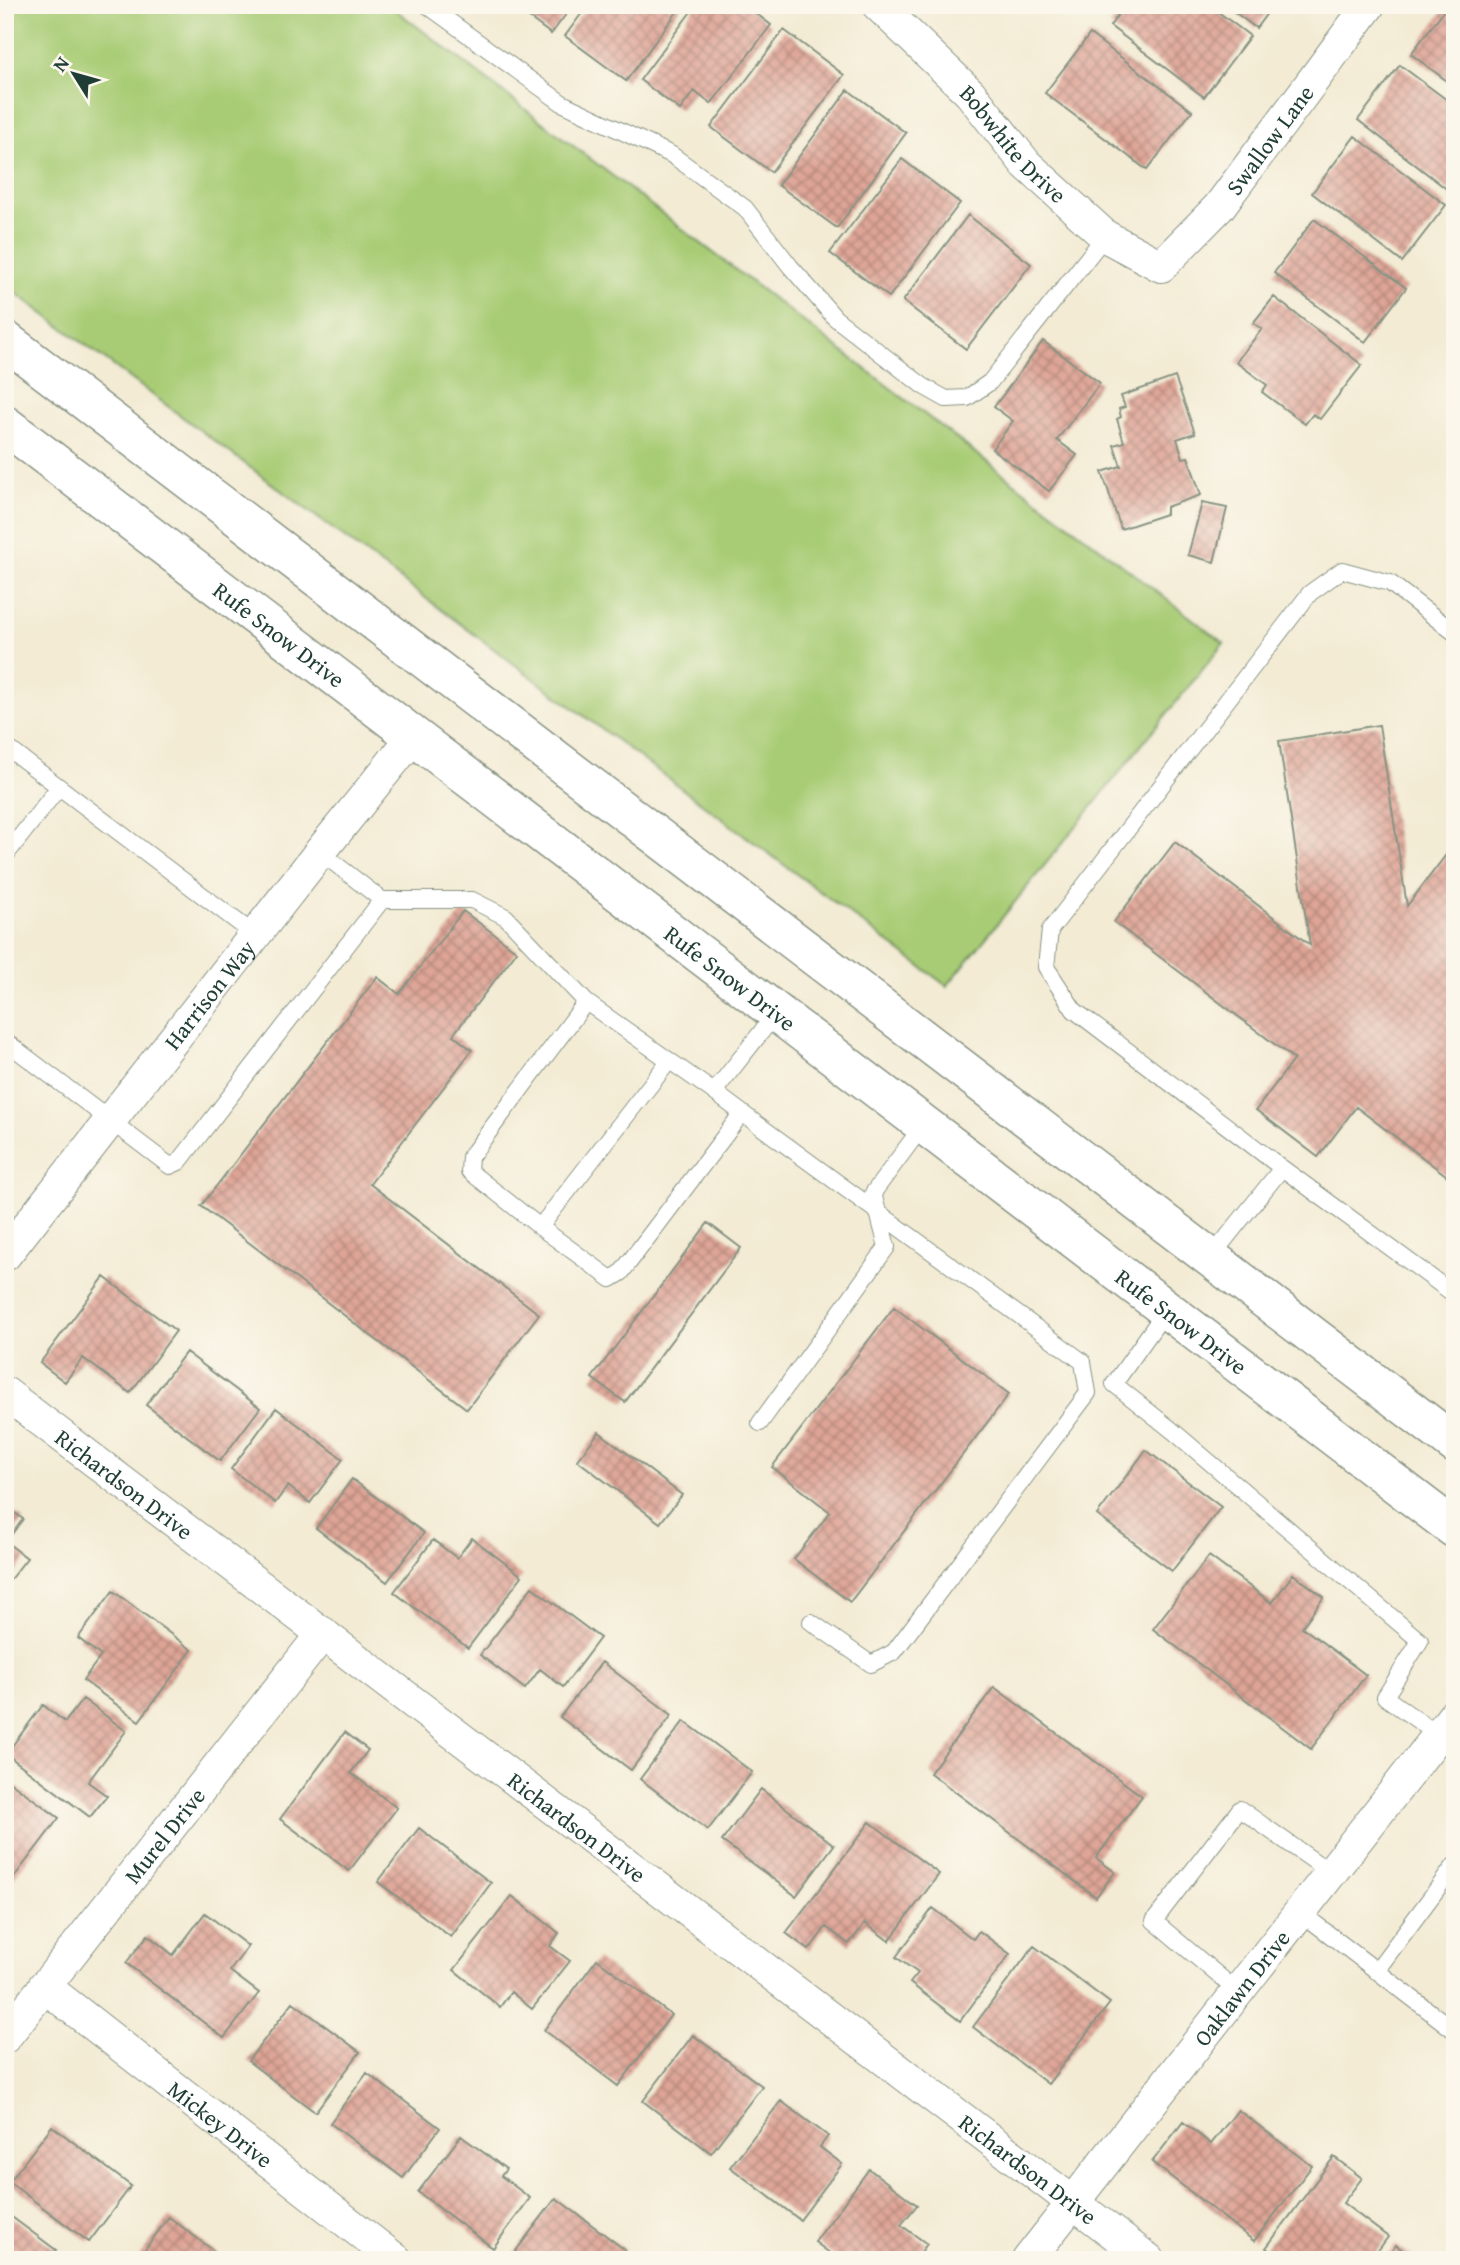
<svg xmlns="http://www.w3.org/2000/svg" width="1460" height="2265" viewBox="0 0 1460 2265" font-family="'Gentium Book Plus',serif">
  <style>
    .green { fill: #a8cc75; stroke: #648454; stroke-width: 2 }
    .building { fill: url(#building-cross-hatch) }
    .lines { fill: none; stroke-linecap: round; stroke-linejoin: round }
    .lane-casing { stroke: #899484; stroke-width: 18 }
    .street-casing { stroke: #899484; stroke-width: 34 }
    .secondary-casing { stroke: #899484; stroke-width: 41 }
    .lane { stroke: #fff; stroke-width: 16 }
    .street { stroke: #fff; stroke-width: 32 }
    .secondary { stroke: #fff; stroke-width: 38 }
    .labels { text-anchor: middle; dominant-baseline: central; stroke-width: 6; stroke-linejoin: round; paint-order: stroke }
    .street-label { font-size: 23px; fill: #1f3d34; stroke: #fbf7ec }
  </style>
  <defs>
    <pattern id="building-cross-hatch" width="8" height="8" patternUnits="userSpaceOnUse" patternTransform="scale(1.75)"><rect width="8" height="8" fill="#dfa597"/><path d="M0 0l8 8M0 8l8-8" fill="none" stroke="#b4887c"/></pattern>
  </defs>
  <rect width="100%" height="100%" fill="#fbf7ec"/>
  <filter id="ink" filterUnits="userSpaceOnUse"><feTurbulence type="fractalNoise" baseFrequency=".0143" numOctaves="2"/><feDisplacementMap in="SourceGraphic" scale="14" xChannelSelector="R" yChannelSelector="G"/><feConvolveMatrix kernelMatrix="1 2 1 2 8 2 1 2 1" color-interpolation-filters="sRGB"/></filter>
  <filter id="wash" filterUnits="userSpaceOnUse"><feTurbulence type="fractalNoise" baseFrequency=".00686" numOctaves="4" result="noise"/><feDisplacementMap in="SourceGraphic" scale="28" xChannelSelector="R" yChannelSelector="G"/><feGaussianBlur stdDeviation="1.57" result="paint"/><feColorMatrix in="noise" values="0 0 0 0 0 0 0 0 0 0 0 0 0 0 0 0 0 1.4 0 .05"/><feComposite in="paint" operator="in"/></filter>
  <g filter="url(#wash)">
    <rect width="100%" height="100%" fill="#f3ebd4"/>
    <!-- green -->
    <path class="green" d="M5,5H389L1224,643L947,986L5,285Z"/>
    <g id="blocks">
      <!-- building -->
      <path class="building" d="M512,5H573L551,34Z
        M588,5H682L626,81L565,36Z
        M696,5H745L771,25L711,104L694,91L680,110L640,80Z
        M1125,5H1209L1250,36L1204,97L1110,26Z
        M1225,5H1273L1256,28Z
        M1448,5H1455V87L1411,54Z
        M784,30L844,75L771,172L711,127Z
        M1090,34L1192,111L1147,170L1045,93Z
        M1400,65L1455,106V181L1448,190L1358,120Z
        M848,90L906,133L837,228L778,185Z
        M1355,136L1446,205L1402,262L1312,193Z
        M902,159L960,203L889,297L830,253Z
        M968,215L1031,264L966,349L903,301Z
        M1314,219L1406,288L1365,342L1274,273Z
        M1274,297L1362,365L1320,419L1313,414L1305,424L1262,392L1267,385L1236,362L1262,329L1253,323Z
        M1043,341L1100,383L1057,440L1077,455L1049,491L992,449L1013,421L994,407Z
        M1175,377L1195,433L1177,439L1183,458L1188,457L1201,495L1166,507V514L1121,529L1102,472L1121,466L1114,445L1124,442L1117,419L1121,417L1119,409L1125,407L1121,396Z
        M1202,503L1227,508L1214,562L1188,555Z
        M1379,725L1407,906L1455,843V1182L1356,1107L1318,1157L1256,1110L1294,1059L1114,922L1175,842L1310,945L1279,741Z
        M463,911L517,951L453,1035L472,1050L370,1184L539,1314L467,1409L201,1206L377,977L399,994Z
        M708,1223L741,1248L625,1402L592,1378Z
        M104,1277L176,1331L130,1393L83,1358L65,1382L40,1363Z
        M894,1307L1009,1394L850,1602L794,1559L830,1512L772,1467Z
        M186,1352L260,1408L220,1461L146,1405Z
        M276,1408L343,1459L310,1503L288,1486L275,1503L231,1469Z
        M599,1432L682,1495L660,1523L577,1460Z
        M1146,1450L1221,1507L1172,1571L1097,1515Z
        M352,1479L424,1533L387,1582L316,1528Z
        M5,1506L23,1519L6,1542L27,1558L8,1582L5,1580Z
        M472,1538L522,1576L468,1648L394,1592L433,1540L457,1558Z
        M1209,1556L1272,1603L1293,1574L1324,1597L1302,1627L1366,1675L1311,1749L1153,1629Z
        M532,1587L600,1638L563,1687L540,1669L525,1689L480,1655Z
        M113,1591L192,1650L139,1721L83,1680L101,1656L78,1638Z
        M602,1662L672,1715L631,1770L560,1717Z
        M994,1687L1142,1796L1096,1858L1115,1872L1096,1897L930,1773Z
        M83,1699L126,1731L88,1782L107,1796L90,1817L6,1754L43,1705L65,1722Z
        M684,1721L752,1772L708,1830L640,1779Z
        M345,1732L368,1750L351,1773L397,1808L349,1871L280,1819Z
        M9,1781L59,1818L8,1885L5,1882V1786Z
        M761,1789L834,1845L796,1896L722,1841Z
        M870,1822L939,1874L889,1941L865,1923L849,1944L826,1927L809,1950L786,1933Z
        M419,1828L491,1883L451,1937L378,1882Z
        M512,1896L559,1933L550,1946L570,1961L532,2009L511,1992L500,2007L454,1970Z
        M933,1908L973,1939L979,1931L1010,1954L960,2021L910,1983L918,1973L896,1957Z
        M205,1913L248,1946L230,1971L259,1993L224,2038L126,1963L148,1935L173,1955Z
        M1034,1946L1110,2003L1048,2084L973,2027Z
        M597,1959L671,2015L618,2086L544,2030Z
        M293,2002L360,2052L315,2112L248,2061Z
        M693,2035L762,2086L711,2153L643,2101Z
        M367,2073L440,2128L403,2178L330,2123Z
        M781,2101L828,2136L820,2147L842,2164L800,2220L730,2167Z
        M1238,2110L1312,2166L1254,2241L1152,2162L1183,2122L1211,2144Z
        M52,2126L131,2186L89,2242L9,2182Z
        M461,2136L506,2169L501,2176L530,2198L493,2248L418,2192Z
        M1334,2157L1362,2178L1343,2203L1388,2237L1371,2260H1282L1266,2248Z
        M869,2169L917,2205L901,2225L927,2244L915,2260H839L815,2242Z
        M556,2198L625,2250L617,2260H509Z
        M5,2212L56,2250L49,2260H5Z
        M169,2217L226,2260H137Z
        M1396,2245L1416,2260H1385Z"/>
    </g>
  </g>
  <g filter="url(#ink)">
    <use href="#blocks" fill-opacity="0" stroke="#899484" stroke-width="2"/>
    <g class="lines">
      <!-- lane casing -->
      <g class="lane-casing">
        <path id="lane" d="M427,5L562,103L672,155L745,208L790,266L835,318L923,386L946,399L967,398L990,382L1105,236
          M1455,633L1390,583L1342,570L1310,593L1050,930L1046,967L1074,1010L1282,1168L1455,1295
          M5,746L255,935
          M5,856L59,787
          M382,900H472L506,917L586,1002L714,1092L777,1012
          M586,1002L470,1157L469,1171L540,1227L669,1061
          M5,1041L170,1166L179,1162L382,900L320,852
          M742,1113L1083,1362L1088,1393L894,1652L871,1664L811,1622
          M540,1227L611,1279L621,1273L742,1113L714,1092
          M1211,1257L1282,1168
          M1167,1309L1114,1384L1173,1431L1420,1641L1385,1697L1438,1735
          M760,1423L887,1247L873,1193L924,1124
          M1300,1912L1455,2031
          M1376,1971L1455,1865
          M1238,1992L1154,1921L1240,1809L1331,1873"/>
      </g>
      <!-- street casing -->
      <g class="street-casing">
        <g id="street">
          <path id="s1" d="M878,5L970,93L1026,164L1105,236L1161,266L1219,207L1369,5"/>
          <path id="s2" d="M5,1255L320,852L413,737"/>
          <path id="s3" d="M5,1393L1149,2260"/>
          <path id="s4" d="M44,1986L396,2260"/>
          <path id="s5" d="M5,2037L323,1633"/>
          <path id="s6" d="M1028,2260L1455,1714"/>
        </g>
      </g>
      <!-- secondary casing -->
      <g class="secondary-casing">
        <g id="secondary">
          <path d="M5,340L1455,1444"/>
          <path id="s7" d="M5,425L1455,1529"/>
        </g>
      </g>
      <!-- lane -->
      <use href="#lane" class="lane"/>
      <!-- street -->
      <use href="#street" class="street"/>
      <!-- secondary -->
      <use href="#secondary" class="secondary"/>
    </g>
  </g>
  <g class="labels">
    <!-- street labels -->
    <g class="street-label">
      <text stroke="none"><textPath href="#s1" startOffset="555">Swallow Lane</textPath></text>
      <text stroke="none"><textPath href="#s1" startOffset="194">Bobwhite Drive</textPath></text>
      <text stroke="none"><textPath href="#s7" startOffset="345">Rufe Snow Drive</textPath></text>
      <text stroke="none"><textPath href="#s7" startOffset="912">Rufe Snow Drive</textPath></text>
      <text stroke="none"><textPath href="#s2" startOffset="331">Harrison Way</textPath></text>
      <text stroke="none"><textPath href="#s7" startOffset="1479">Rufe Snow Drive</textPath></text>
      <text stroke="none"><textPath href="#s3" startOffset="150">Richardson Drive</textPath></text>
      <text stroke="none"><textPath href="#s3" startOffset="718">Richardson Drive</textPath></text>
      <text stroke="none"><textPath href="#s5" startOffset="257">Murel Drive</textPath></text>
      <text stroke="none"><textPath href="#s6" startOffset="346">Oaklawn Drive</textPath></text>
      <text stroke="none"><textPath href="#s4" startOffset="224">Mickey Drive</textPath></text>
      <text stroke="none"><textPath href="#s3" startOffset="1284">Richardson Drive</textPath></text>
    </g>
  </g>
  <!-- margin -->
  <rect width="1460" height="2265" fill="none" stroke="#fbf7ec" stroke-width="28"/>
  <!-- north arrow -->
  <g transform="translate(74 74) rotate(307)" stroke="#fbf7ec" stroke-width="5" paint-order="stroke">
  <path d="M0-5L12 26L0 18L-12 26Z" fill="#1f3d34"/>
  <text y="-10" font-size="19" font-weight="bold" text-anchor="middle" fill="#1f3d34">N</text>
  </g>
</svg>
